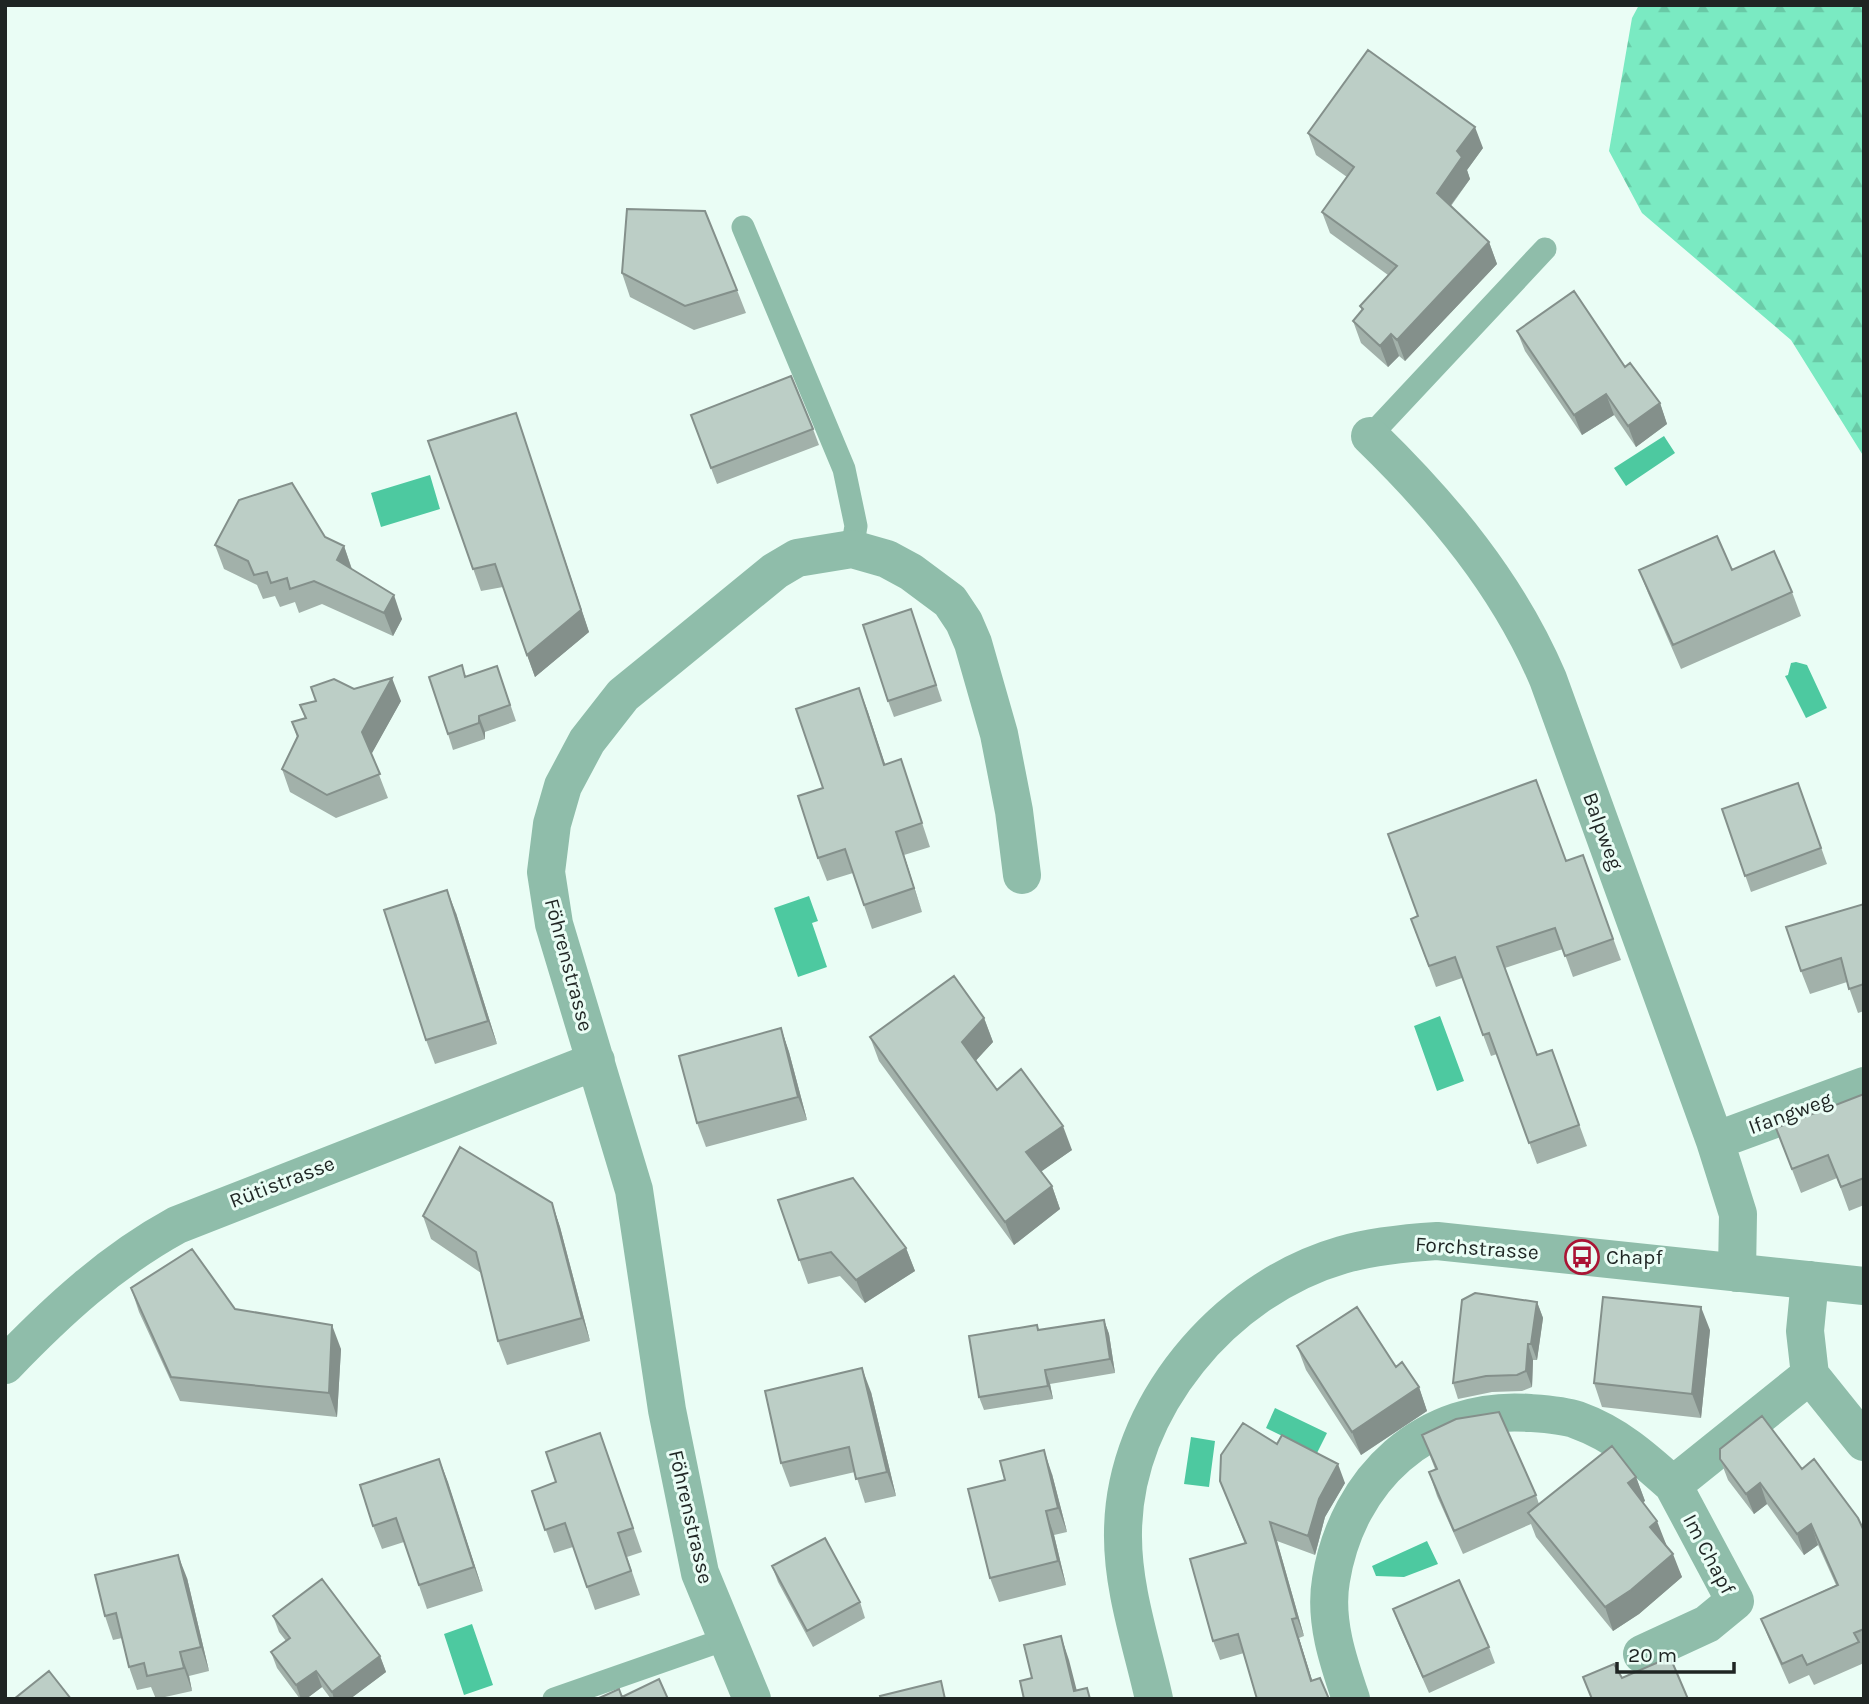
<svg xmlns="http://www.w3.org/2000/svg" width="1869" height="1704" viewBox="0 0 1869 1704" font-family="Karla,sans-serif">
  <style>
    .forest { fill: url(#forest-firs) }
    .water { fill: #4dc9a0 }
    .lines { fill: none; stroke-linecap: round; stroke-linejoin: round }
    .lane { stroke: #8fbdaa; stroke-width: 23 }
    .street { stroke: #8fbdaa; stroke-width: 38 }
    .wall { fill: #a2b1aa }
    .shaded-wall { fill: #84908b }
    .building { fill: #bccec6; stroke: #84908b; stroke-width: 2 }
    .labels { text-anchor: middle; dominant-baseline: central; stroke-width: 6; stroke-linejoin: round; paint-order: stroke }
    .street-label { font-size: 21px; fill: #1f2523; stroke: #eafdf5 }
    .poi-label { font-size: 21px; fill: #1f2523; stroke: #eafdf5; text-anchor: start }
  </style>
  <defs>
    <pattern id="forest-firs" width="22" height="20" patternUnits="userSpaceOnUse" patternTransform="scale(1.75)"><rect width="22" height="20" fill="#7aeac2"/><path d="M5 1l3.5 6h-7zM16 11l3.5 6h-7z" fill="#69c9a6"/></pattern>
  </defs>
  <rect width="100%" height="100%" fill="#eafdf5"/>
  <!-- forest -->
  <path class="forest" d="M1639,5H1864V457L1791,340L1642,213L1609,151L1632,18Z"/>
  <!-- water -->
  <path class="water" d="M1664,436L1675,453L1626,486L1614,468Z
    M430,475L440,509L381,527L371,493Z
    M1796,662L1807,665L1827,708L1806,718L1785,676L1788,675L1791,663Z
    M809,896L818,921L812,923L827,967L798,977L774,908Z
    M1440,1016L1464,1081L1437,1091L1414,1026Z
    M1275,1408L1327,1433L1317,1453L1266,1428Z
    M1191,1437L1215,1441L1209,1487L1184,1484Z
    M1427,1541L1438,1564L1404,1577L1376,1576L1372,1566Z
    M472,1624L493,1685L464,1695L444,1634Z"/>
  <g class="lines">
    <!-- lane -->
    <path class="lane" d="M743,227L844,469L856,526L852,549
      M1370,436L1545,249
      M554,1699L726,1639"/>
    <!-- street -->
    <path class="street" d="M1370,436C1443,507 1508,585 1548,679L1715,1141L1738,1214L1737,1273
      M1715,1141L1864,1086
      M1810,1280L1805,1331L1810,1375L1864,1442
      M5,1365C57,1311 111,1261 177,1225L596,1061
      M1642,1654L1707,1624L1735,1601L1673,1485
      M752,1699L700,1573L667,1410L634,1190L554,924L546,872L552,824L563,786L587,741L623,695L671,656L775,571L797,558L852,549L887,559L911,572L950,601L964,622L973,643L999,734L1014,811L1022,875
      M1154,1699C1142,1645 1122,1588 1123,1532C1124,1408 1224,1289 1342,1255C1373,1246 1405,1243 1437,1241L1864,1286
      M1351,1699C1338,1661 1324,1620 1331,1580C1347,1479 1426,1405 1530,1413C1545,1414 1563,1415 1577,1420C1616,1434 1643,1458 1673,1485L1810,1375"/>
  </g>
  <!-- wall -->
  <path class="wall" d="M1308,133L1483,148L1467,170L1470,179L1451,206L1489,242L1497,264L1405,361L1399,356L1388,367L1361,343L1353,321L1362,311L1360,306L1388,275L1330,233L1322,212L1347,177L1316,155Z
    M622,273L737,290L746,313L694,330L630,297Z
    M1517,331L1660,403L1667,424L1636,447L1614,415L1582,435L1525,351Z
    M516,413L589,632L535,677L503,587L481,591L428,441Z
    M691,415L813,429L819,445L717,484Z
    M325,537L344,546L352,569L402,619L393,636L322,604L299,613L295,602L280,607L275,596L263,599L257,585L224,569L215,545Z
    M1639,570H1732L1792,592L1801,616L1681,669L1648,593Z
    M911,609L942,701L894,717L888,701Z
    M497,666L516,721L485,732V739L453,750L448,734L466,677Z
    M859,688L885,765L909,783L930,847L904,855L922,912L872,929L853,873L827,881L818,858L823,788Z
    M354,689L401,701L371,754L388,798L336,818L290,792L282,769L297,737L292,722L305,718L300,705Z
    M1798,783L1827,864L1751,892L1722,809Z
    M1583,855L1621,960L1573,977L1563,949L1505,968L1537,1055L1552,1050L1587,1146L1537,1164L1497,1054L1491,1056L1462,978L1436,987L1411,919Z
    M1864,904V1011L1858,1013L1847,982L1810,994L1801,971Z
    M456,913L497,1044L435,1064L426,1040Z
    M984,1018L993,1042L975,1061L997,1090L1072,1150L1041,1171L1052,1186L1060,1209L1014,1245L879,1061L870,1037Z
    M781,1028L789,1052L807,1120L706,1147L697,1123Z
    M1864,1094V1205L1849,1211L1837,1178L1801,1193L1776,1128Z
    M778,1200L906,1248L915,1271L865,1303L840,1276L808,1284Z
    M552,1203L560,1227L590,1341L507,1365L498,1341L481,1273L431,1239L423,1216Z
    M131,1288L235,1309L341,1349L337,1417L180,1401L139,1312Z
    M1537,1302L1543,1318L1537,1360H1533L1532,1387L1522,1391L1492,1392L1458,1399L1453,1383Z
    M1104,1320L1109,1334L1115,1373L1050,1384L1053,1399L984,1410L979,1397L1037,1325L1039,1330Z
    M1710,1330L1701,1418L1602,1407L1594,1383Z
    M1297,1346L1419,1387L1427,1411L1361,1455L1306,1370Z
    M871,1392L896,1496L865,1503L855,1472L790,1487L781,1463Z
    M600,1433L642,1552L627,1557L640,1595L595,1610L573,1547L554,1553L532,1491L556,1482Z
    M1422,1435L1536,1495L1539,1504L1636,1477L1645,1501L1643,1502L1666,1544L1682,1577L1639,1614L1613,1631L1536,1537L1531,1524L1463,1554L1437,1496L1429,1472L1435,1469Z
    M1277,1444L1345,1483L1325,1517L1315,1555L1277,1541L1304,1636L1299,1638L1312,1680L1327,1693L1244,1653L1220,1660L1213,1641L1245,1544L1220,1481Z
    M439,1459L483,1591L427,1609L404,1542L382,1549L373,1526Z
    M1720,1459L1802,1469L1864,1531V1652L1863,1653L1864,1663L1814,1685L1809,1675L1789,1684L1769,1639L1761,1619L1836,1585L1818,1545L1804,1555L1767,1504L1754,1514L1728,1480Z
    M1052,1474L1067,1532L1054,1535L1066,1585L999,1602L990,1578Z
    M772,1566L860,1602L865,1618L813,1647L778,1582Z
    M187,1578L209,1671L189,1676L192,1691L156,1699L151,1687L137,1690L129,1667L122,1638L113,1640L105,1616Z
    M1393,1609L1489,1647L1495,1663L1429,1693L1399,1625Z
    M273,1616L380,1656L386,1672L350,1699H331L322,1687L306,1699H300L277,1668L271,1652L286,1641L279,1632Z"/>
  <!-- shaded-wall -->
  <path class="shaded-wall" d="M1475,127L1483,148L1467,170L1470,179L1444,214L1437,193L1457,151Z
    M1489,242L1497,264L1405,361L1397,340Z
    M1391,334L1399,356L1388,367L1380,346Z
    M1606,394L1614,415L1582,435L1574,415Z
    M1660,403L1667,424L1636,447L1628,426Z
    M516,413L589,632L535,677L527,655Z
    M344,546L352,570L337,560Z
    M394,595L402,619L393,636L384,613Z
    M392,678L401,701L371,755L362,732Z
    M859,688L868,712L893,788L884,765Z
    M479,716L485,732V739L479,723Z
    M896,832L904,855L922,912L914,888Z
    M447,890L456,913L497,1044L488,1021Z
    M984,1018L993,1042L971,1066L962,1042Z
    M781,1028L789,1052L807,1120L798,1097Z
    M1063,1126L1072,1150L1035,1176L1026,1152Z
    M1052,1186L1060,1209L1014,1245L1005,1222Z
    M552,1203L560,1227L590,1341L582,1318Z
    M906,1248L915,1271L865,1303L856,1280Z
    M1537,1302L1543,1318L1537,1360L1531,1344Z
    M1701,1307L1710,1330L1701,1418L1692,1394Z
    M1104,1320L1109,1334L1115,1373L1110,1359Z
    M332,1325L341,1349L337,1417L329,1393Z
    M1528,1344L1533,1360L1532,1387L1526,1371Z
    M862,1368L871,1392L896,1496L887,1472Z
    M1045,1370L1050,1384L1053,1399L1048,1386Z
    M1419,1387L1427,1411L1361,1455L1352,1432Z
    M1044,1450L1052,1474L1067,1532L1058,1508Z
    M439,1459L448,1482L483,1591L474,1567Z
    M1338,1464L1345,1483L1325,1517L1315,1555L1308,1536L1319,1499Z
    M1636,1477L1645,1501L1636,1507L1628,1483Z
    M1760,1483L1767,1504L1754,1514L1746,1494Z
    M1046,1511L1054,1535L1066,1585L1058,1561Z
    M1657,1521L1666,1544L1658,1551L1650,1527Z
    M1270,1522L1277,1541L1304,1636L1297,1618Z
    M1811,1524L1818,1545L1804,1555L1797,1534Z
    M1673,1554L1682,1577L1639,1614L1613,1631L1605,1607Z
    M178,1555L187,1578L209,1671L201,1647Z
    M1292,1619L1299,1638L1318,1699L1311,1681Z
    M1061,1636L1069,1660L1079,1699L1074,1691Z
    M180,1652L189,1676L192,1691L184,1668Z
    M380,1656L386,1672L350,1699H334L332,1692Z
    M316,1671L322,1687L306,1699H301L296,1685Z"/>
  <!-- building -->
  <path class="building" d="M1368,50L1475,127L1457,151L1462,157L1437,193L1489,242L1397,340L1391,334L1380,346L1353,321L1363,309L1360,306L1397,266L1322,212L1354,167L1308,133Z
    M627,209L705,211L737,290L685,306L622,273Z
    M1574,291L1625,367L1630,363L1660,403L1628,426L1606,394L1574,415L1517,331Z
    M791,376L813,429L711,468L691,415Z
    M516,413L581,610L527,655L495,564L473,569L428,441Z
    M292,483L325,537L344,546L337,560L394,595L384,613L314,581L290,589L287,578L271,583L267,572L254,575L248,561L215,545L239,500Z
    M1717,536L1732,570L1774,551L1792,592L1673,645L1639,570Z
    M911,609L936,685L888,701L863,625Z
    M462,665L465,677L497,666L510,705L479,716V723L448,734L429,677Z
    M392,678L362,732L380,774L327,795L282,769L298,736L292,722L306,718L300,705L316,701L311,687L334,679L354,689Z
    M859,688L884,765L901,759L922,823L896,832L914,888L864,905L845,849L818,858L798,796L823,788L796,709Z
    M1536,780L1566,861L1583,855L1613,939L1565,956L1555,928L1497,947L1537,1055L1552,1050L1579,1125L1529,1143L1489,1033L1483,1035L1455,957L1429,966L1411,919L1418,916L1388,834Z
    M1798,783L1821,848L1745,876L1722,809Z
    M447,890L488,1021L426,1040L384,910Z
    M1864,904V984L1849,989L1841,958L1801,971L1786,927Z
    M954,976L984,1018L962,1042L997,1090L1021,1069L1063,1126L1026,1152L1052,1186L1005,1222L870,1037Z
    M781,1028L798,1097L697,1123L679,1056Z
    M1864,1094V1178L1841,1187L1828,1155L1792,1169L1776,1128Z
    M460,1147L552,1203L582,1318L498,1341L476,1252L423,1216Z
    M853,1178L906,1248L856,1280L831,1252L799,1260L778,1200Z
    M192,1249L235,1309L332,1325L329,1393L171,1377L131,1288Z
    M1475,1293L1537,1302L1531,1344H1528L1526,1371L1517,1375L1486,1376L1453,1383L1462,1300Z
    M1603,1297L1701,1307L1692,1394L1594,1383Z
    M1357,1307L1396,1367L1402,1362L1419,1387L1352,1432L1297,1346Z
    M1104,1320L1110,1359L1045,1370L1048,1386L979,1397L969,1336L1037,1325L1038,1330Z
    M862,1368L887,1472L856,1479L849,1447L781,1463L765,1391Z
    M1499,1412L1536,1495L1454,1531L1429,1472L1437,1469L1422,1435L1456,1419Z
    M1762,1416L1802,1469L1814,1459L1858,1518L1864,1531V1629L1854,1633L1859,1642L1807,1665L1802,1655L1782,1664L1761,1619L1838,1585L1811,1524L1797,1534L1760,1483L1746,1494L1720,1459V1449Z
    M1243,1423L1277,1444L1282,1435L1338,1464L1319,1499L1308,1536L1270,1522L1297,1618L1292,1619L1311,1681L1320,1678L1329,1699H1257L1238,1634L1213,1641L1190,1559L1246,1543L1220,1481L1221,1455Z
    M600,1433L633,1528L618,1533L631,1571L587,1587L565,1523L545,1530L532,1491L556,1482L546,1452Z
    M1612,1446L1636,1477L1628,1483L1657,1521L1650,1527L1673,1554L1631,1590L1605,1607L1528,1513Z
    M1044,1450L1058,1508L1046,1511L1058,1561L990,1578L968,1489L1005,1480L1000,1461Z
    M439,1459L474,1567L419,1585L396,1518L373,1526L360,1485Z
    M825,1538L860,1602L807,1631L772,1566Z
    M178,1555L201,1647L180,1652L184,1668L147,1676L144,1663L129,1667L116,1613L105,1616L95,1575Z
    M322,1579L380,1656L332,1692L316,1671L296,1685L271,1652L290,1638L273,1616Z
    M1459,1580L1489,1647L1423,1677L1393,1609Z
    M1061,1636L1074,1691L1087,1688L1090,1699H1024L1020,1681L1032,1678L1024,1645Z
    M1670,1657L1688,1699H1592L1583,1677L1614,1664L1622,1678Z
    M49,1671L71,1699H14Z
    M659,1679L668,1699H597L619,1689L622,1697Z
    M941,1681L945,1699H881L880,1696Z"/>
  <!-- icons -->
  <defs>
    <g id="bus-ring" transform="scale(1.75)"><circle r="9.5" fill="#eafdf5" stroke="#aa1434" stroke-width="1.5"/><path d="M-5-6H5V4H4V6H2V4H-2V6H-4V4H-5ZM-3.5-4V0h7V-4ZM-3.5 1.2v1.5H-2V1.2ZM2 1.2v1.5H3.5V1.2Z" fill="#aa1434"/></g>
  </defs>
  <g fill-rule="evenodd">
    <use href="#bus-ring" x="1582" y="1257"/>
  </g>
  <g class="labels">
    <!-- street labels -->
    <g class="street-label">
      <text transform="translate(1603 831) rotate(70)">Balpweg</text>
      <text transform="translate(569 965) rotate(75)">Föhrenstrasse</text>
      <text transform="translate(1790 1113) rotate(-20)">Ifangweg</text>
      <text transform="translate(282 1182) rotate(-21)">Rütistrasse</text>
      <text transform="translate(1477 1248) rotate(4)">Forchstrasse</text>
      <text transform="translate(691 1517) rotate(77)">Föhrenstrasse</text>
      <text transform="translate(1709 1554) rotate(62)">Im Chapf</text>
    </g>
    <!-- poi labels -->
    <g class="poi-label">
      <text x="1606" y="1257">Chapf</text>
    </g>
  </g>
  <!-- border -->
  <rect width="1869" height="1704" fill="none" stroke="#1f2523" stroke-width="14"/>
  <!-- scale -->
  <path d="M1617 1662v10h117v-10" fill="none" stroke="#1f2523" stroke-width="3.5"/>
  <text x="1628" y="1662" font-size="21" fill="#1f2523" stroke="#eafdf5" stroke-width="5" paint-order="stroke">20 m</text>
</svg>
